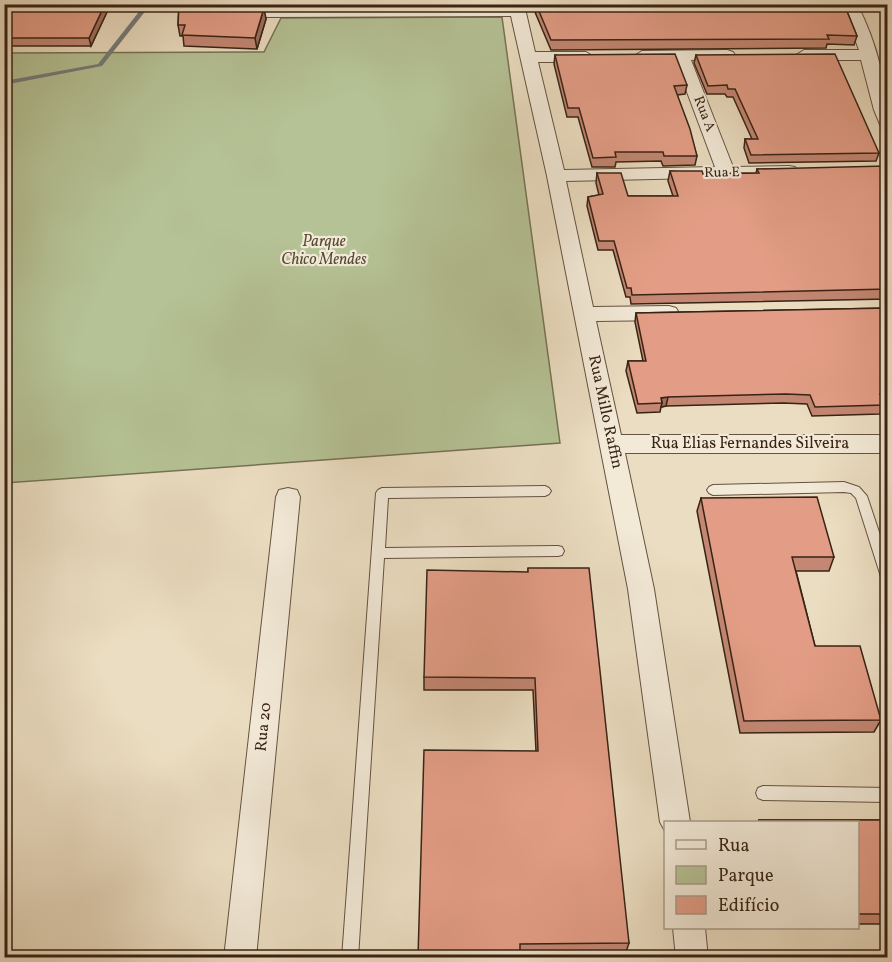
<svg xmlns="http://www.w3.org/2000/svg" width="892" height="962" viewBox="0 0 892 962" font-family="Vollkorn,serif">
  <style>
    .green { fill: #b5c295; stroke: #767255; stroke-width: 1.5 }
    .lines { fill: none; stroke-linecap: round; stroke-linejoin: round }
    .stream { fill: #757c7a; fill-rule: evenodd }
    .lane-casing { stroke: #655240; stroke-width: 2 }
    .street-casing { stroke: #655240; stroke-width: 2 }
    .lane { fill: #f2e9d7; fill-rule: evenodd }
    .street { fill: #f2e9d7; fill-rule: evenodd }
    .wall { fill: #c38773; stroke: #382315; stroke-width: 1.5 }
    .shaded-wall { fill: #9f6e5e; stroke: #382315; stroke-width: 1.5 }
    .building { fill: #e39d86; stroke: #382315; stroke-width: 1.5 }
    .labels { text-anchor: middle; dominant-baseline: central; stroke-width: 4.5; stroke-linejoin: round; paint-order: stroke }
    .far-street-label { font-size: 14px; fill: #382315; stroke: #f2e9d7 }
    .park-label { font-size: 16px; font-style: italic; fill: #574b35; stroke: #f2e9d7 }
    .street-label { font-size: 16px; fill: #382315; stroke: #f2e9d7 }
  </style>
  <rect width="100%" height="100%" fill="#ebddc1"/>
  <filter id="stains"><feTurbulence type="fractalNoise" baseFrequency=".00333" numOctaves="4"/><feColorMatrix values="0 0 0 0 .2 0 0 0 0 .09 0 0 0 0 .02 0 0 0 .5 -.17"/></filter>
  <radialGradient id="worn" r=".72"><stop offset=".6" stop-color="#630" stop-opacity="0"/><stop offset="1" stop-color="#630" stop-opacity=".3"/></radialGradient>
  <!-- green -->
  <path class="green" d="M502,17L560,443L5,483V53L264,52L281,18Z"/>
  <g class="lines">
    <!-- stream -->
    <path class="stream" d="M145,4H151L102,66L4,85V81L98,64Z"/>
    <!-- lane casing -->
    <g class="lane-casing">
      <path id="lane" d="M844,482L859,487L867,496L888,559V585L883,584L882,580L856,498L851,493L844,492L713,495L709,493L707,490L709,487L713,485Z
        M545,486L549,488L551,491L549,494L545,496L388,498L385,548L558,546L562,547L564,551L562,555L558,556L384,558L358,958H342L376,493L378,490L382,488Z
        M763,786L888,788V802L763,800L758,798L756,793L758,788Z"/>
    </g>
    <!-- street casing -->
    <g class="street-casing">
      <path id="street" d="M66,4H131L124,9L73,11L68,9Z
        M509,4H524L535,52H586L594,57L586,62H538L564,170L715,167L675,60L642,61L634,56L642,51L727,50L733,52L735,55L733,58L691,60L733,167L789,166L795,167L798,171L795,175L789,176L566,181L593,307L669,306L676,308L679,313L676,318L669,320L596,321L621,435H888V453H625L654,589L690,822H666V833L660,822L628,589L547,176L511,16L266,17L258,12L266,7L509,6Z
        M842,4H857C877,43 888,87 888,130L882,129L874,110L861,60H804L796,55L804,50H859Z
        M288,488L297,490L300,497L256,958H224L276,497L279,490Z
        M673,928H705L708,958H676Z"/>
    </g>
    <!-- lane -->
    <use href="#lane" class="lane"/>
    <!-- street -->
    <use href="#street" class="street"/>
  </g>
  <!-- wall -->
  <path class="wall" d="M179,4H270L265,5L262,7L266,19L257,49L184,46L183,36H180L178,25Z
    M535,4H844L857,36L854,45L827,44L826,48L551,50L535,12Z
    M4,5L107,12L91,46H4Z
    M555,55L687,85L685,94L677,95L697,156L695,165L663,166L661,161L616,162L615,167H592L578,117H567L554,64Z
    M696,55L879,153L876,161L749,163L744,148L745,139H752L733,97H727L725,94H707L694,63Z
    M757,169L888,171V299L631,304L630,297H626L613,250H598L587,206L588,197L599,195L596,183L597,173L628,196H673L668,181L670,171L703,174L756,173Z
    M888,308V404H884V405L880,414L812,416L807,404L783,403L666,406L661,407L660,412L637,413L626,371L628,361H643L635,322L636,313Z
    M701,498L834,557L829,571H796L815,646L881,720L874,732L740,733L697,511Z
    M528,568L629,943L626,952L520,954L418,957L536,751L533,690H424V677L528,572Z
    M759,820H888V924H858V822H758Z"/>
  <!-- shaded-wall -->
  <path class="shaded-wall" d="M105,4L107,12L91,46L89,38Z
    M264,8L266,19L257,49L255,38Z
    M668,397L666,406L661,407L662,403L661,398Z"/>
  <!-- building -->
  <path class="building" d="M57,4H105L89,38H4V5Z
    M179,4H260L264,8L255,38L182,35L185,25H178Z
    M536,4H844L857,36L827,35L829,39L551,40Z
    M675,54L687,85L674,86L690,129L697,156H664L663,152H615L616,157L593,158L579,108H568L555,55Z
    M835,54L879,153L751,155L745,139H758L735,89H728L727,85L708,86L696,55Z
    M886,166L888,171V289L632,295L631,288H627L614,241H599L588,197L603,194L597,173H621L628,196H678L670,171H702L703,174L759,173L757,169Z
    M888,308V394H880L884,405L815,407L810,395L786,394L668,397L661,398L662,403L638,404L628,361H646L636,313Z
    M817,497L834,557H792L815,646H860L881,720L744,721L701,498Z
    M528,568H589L629,943L520,944V957H418L424,750L538,751L535,678L424,677L427,570L528,572Z
    M759,820H888V914H858V822H760Z"/>
  <g class="labels">
    <!-- far-street labels -->
    <g class="far-street-label">
      <text transform="translate(704 114) rotate(69)">Rua A</text>
      <text transform="translate(722 173) rotate(-1)">Rua E</text>
    </g>
    <!-- park labels -->
    <g class="park-label">
      <text x="324" y="242">Parque<tspan x="324" dy="18">Chico Mendes</tspan></text>
    </g>
    <!-- street labels -->
    <g class="street-label">
      <text transform="translate(605 412) rotate(78)">Rua Millo Raffin</text>
      <text x="750" y="444">Rua Elias Fernandes Silveira</text>
      <text transform="translate(264 727) rotate(-84)">Rua 20</text>
    </g>
  </g>
  <!-- margin -->
  <rect width="892" height="962" fill="none" stroke="#ebddc1" stroke-width="24"/>
  <rect x="6" y="6" width="880" height="950" fill="none" stroke="#382315" stroke-width="3"/>
  <rect x="12" y="12" width="868" height="938" fill="none" stroke="#382315" stroke-width="1.5"/>
  <!-- legend -->
  <rect x="664" y="821" width="195" height="108" fill="#f2e9d7" stroke="#a89a89" stroke-width="1.5"/>
  <rect x="676" y="840" width="30" height="9" fill="#f2e9d7" stroke="#a89a89" stroke-width="1.5"/>
  <text x="718" y="851" font-size="18" fill="#382315">Rua</text>
  <rect x="676" y="866" width="30" height="18" fill="#b5c295" stroke="#a89a89" stroke-width="1.5"/>
  <text x="718" y="881" font-size="18" fill="#382315">Parque</text>
  <rect x="676" y="896" width="30" height="18" fill="#e39d86" stroke="#a89a89" stroke-width="1.5"/>
  <text x="718" y="911" font-size="18" fill="#382315">Edifício</text>
  <rect width="100%" height="100%" filter="url(#stains)"/>
  <rect width="100%" height="100%" fill="url(#worn)"/>
</svg>
